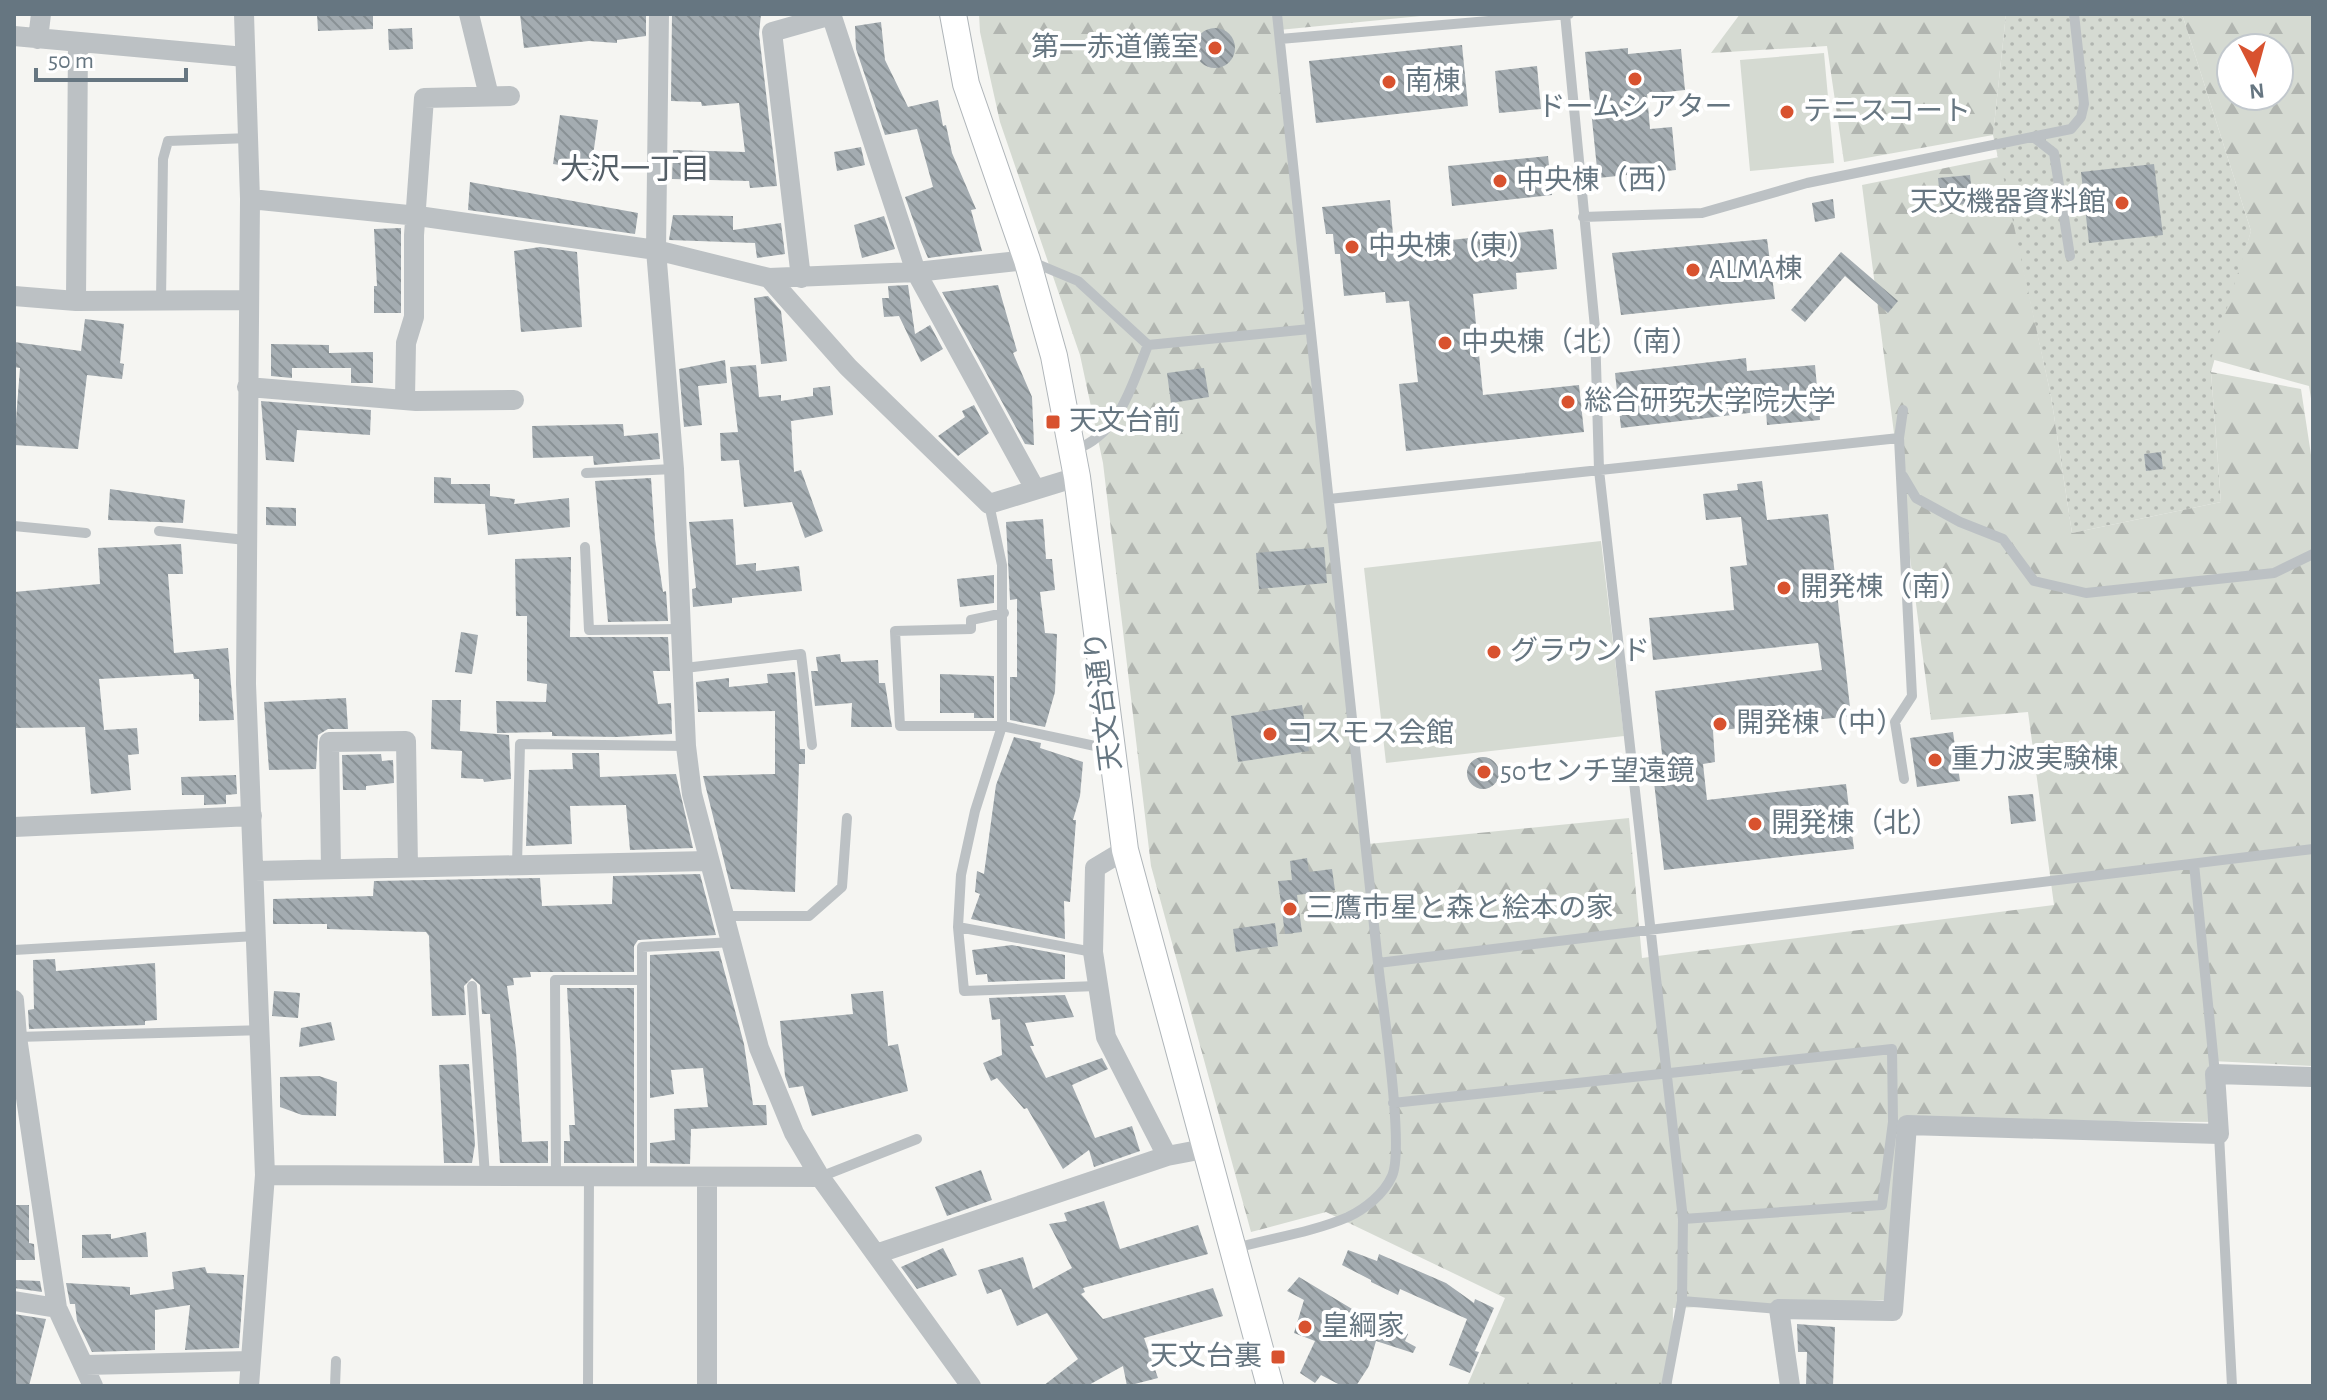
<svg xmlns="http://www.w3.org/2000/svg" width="2327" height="1400" viewBox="0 0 2327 1400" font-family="'Alegreya Sans','Noto Sans JP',sans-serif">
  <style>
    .grass { fill: url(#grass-dots) }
    .forest { fill: url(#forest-firs); fill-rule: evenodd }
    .garden { fill: #d5dad2 }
    .building { fill: url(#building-back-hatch) }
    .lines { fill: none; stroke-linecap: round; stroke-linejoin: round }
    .secondary-casing { stroke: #afb5b9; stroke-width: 28 }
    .lane { stroke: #bcc1c4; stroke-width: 10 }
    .street { stroke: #bcc1c4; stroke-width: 20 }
    .secondary { stroke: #fff; stroke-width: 26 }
    .poi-dot { fill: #d8522f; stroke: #fff; stroke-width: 3 }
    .labels { text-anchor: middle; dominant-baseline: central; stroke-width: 8; stroke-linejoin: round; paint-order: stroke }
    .poi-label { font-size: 28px; fill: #667681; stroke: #fff; text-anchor: start }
    .street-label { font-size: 28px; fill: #667681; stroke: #fff }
    .neighbourhood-label { font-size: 30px; fill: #545f67; stroke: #fff }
  </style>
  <defs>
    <pattern id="grass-dots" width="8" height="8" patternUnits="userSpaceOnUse" patternTransform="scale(2)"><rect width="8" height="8" fill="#d5dad2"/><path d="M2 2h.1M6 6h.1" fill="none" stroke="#b1b5b0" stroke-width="1.8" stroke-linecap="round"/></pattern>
    <pattern id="forest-firs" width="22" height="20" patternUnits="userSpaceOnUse" patternTransform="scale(2)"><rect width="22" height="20" fill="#d5dad2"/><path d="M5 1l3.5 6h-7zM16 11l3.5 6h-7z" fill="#b1b5b0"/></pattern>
    <pattern id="building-back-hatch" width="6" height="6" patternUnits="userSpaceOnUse" patternTransform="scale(2)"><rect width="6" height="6" fill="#a4acb1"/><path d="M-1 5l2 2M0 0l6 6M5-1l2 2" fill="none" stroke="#899195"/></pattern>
  </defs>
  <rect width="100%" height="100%" fill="#f5f5f2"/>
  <!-- grass -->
  <path class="grass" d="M2006,14H2182L2251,231L2211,372L2221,502L2072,533L2051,396L1993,135Z"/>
  <!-- forest -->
  <path class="forest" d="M979,14H1441L1279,30L1368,844L1629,818L1642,958L2054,905L2028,712L1931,720L1862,185L1999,157L2051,396L2072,533L2221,502L2211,372L2301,389L2313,468V1066L2212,1061L2217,1122L1906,1119L1888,1300L1673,1308L1672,1386H1467L1505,1298L1326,1212L1251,1232L1151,866L1103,463L1080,355L1000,122L980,32Z
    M1740,14H2006L1993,135L1844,162L1827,46L1711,53Z
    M2182,14H2313V411L2309,386L2211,359L2251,231ZM2231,48H2279V96H2231Z"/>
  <!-- garden -->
  <path class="garden" d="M1824,53L1834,163L1750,171L1740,60Z
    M1601,541L1624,736L1386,763L1364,568Z"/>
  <!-- building -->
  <path class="building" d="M317,14H373V29L318,31Z
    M520,14H646V36L617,40V43L589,41L524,48Z
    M672,14H761L759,34L777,186L750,188L749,181L672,179L673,150L745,152L739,103L702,106L701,102L671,101Z
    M881,22L885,60L908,107L938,100L943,126L946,125L952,153L976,209L971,210L982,251L928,258L921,242L905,197L933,187L917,129L885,135L856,49L855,26Z
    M412,28L413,49L389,50L388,29Z
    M1195 48a20 20 0 1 1 40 0a20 20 0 1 1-40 0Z
    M1462,45L1468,106L1316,123L1309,61Z
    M1628,48V54L1681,49L1685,90L1647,94L1650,129L1672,127L1676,170L1598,178L1585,52Z
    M1537,66L1541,109L1499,113L1495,71Z
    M560,115L598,120L591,170L553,164Z
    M861,147L865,165L837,171L834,152Z
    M1548,156L1552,195L1452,206L1448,166Z
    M2154,164L2163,235L2089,243L2081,172Z
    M1970,175L1973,203L1941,207L1938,178Z
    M470,182L638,213L635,234L468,210Z
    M1833,199L1835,218L1815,222L1812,203Z
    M1390,200L1394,246L1553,229L1557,269L1516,273L1517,289L1473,294L1483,395L1579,385L1584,432L1406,451L1399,384L1418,382L1409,301L1386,303L1385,292L1344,296L1340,254H1335L1333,234H1326L1322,207Z
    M673,215L733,216V230L781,223L785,254L757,258L755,243L669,240Z
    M884,216L895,249L862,258L854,225Z
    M401,228V313H374V286H377L374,229Z
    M1767,239L1775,299L1621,315L1612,253Z
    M540,247L577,252L582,327L521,332L514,251Z
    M1841,252L1898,301L1888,313L1845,276L1805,322L1791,310Z
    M908,285L915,334L930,325L943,349L921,362L899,316L884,317L882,298H889L888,286Z
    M998,285L1017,351L1013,353L1032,397L1034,445L1025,444L942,292Z
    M768,296L781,311L787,361L761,364L754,298Z
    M85,319L124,324L120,363L124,364L122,379L87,375L78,449L14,445L20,368L14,367V342L81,351Z
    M271,344L329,345V353L373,352V383H351V368H292V378L271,376Z
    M1746,358L1747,371L1815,365L1820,420L1767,425L1766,411L1621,428L1615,373Z
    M725,360L727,383L698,386L702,425L684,427L679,369Z
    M756,365L759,397L781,395V401L813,396V388L830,386L833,415L791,421L794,472L801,470L823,531L805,538L792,502L744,507L739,460L721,461L720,433L738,432L730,367Z
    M1204,368L1209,397L1171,403L1167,373Z
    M261,401L371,410L370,435L297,430L294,462L266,460Z
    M974,405L989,433L958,456L938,436L965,417L962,411Z
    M623,424L624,436L658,433L660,459L594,465L593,456L533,458L532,426Z
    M2161,452L2163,469L2146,471L2144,454Z
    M434,477L451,478V484H490V496L515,499L514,504L569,498L570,527L488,535L485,504L434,503Z
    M651,478L655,539L663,592L666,591L668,621L608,622L595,481Z
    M1762,481L1767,520L1828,514L1851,716L1713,731L1715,762L1703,764L1707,800L1846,784L1854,849L1664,870L1654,782L1665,781L1655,691L1822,670L1818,643L1653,660L1649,618L1734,610L1730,567L1747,565L1741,517L1706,520L1703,494L1738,490L1737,484Z
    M110,489L185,500L183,523L108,520Z
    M266,507L296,508V526L266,525Z
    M733,519L736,565L756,563V571L799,566L802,591L732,598V603L693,607L692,589L696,588L689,522Z
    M1043,519L1046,559H1052L1055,590L1040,592L1045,633L1057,634L1055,692L1045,727L1010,720V677H1017V599L1010,600L1006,522Z
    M181,544L183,574H168L174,653L228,648L234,720L199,721V679H194L193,674L99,679L104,730L137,728L139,754L128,755L131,790L91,794L85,727L14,728V592L100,584L98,548Z
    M1324,547L1327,583L1259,589L1256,553Z
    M571,557L570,637H668L670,671H653L658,704L671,703L672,734L617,737L552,736V732L497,733L496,701L546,702L547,684L527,681V616H516L515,559Z
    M994,575V603L960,607L957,579Z
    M461,632L478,635L472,674L455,672Z
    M840,654L841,662L878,660L879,683H885L892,727H851L852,703L815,706L811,671H818L816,657Z
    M795,672L800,749H805V764H799L795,892L731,889L703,776L775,774V711L698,712L696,682L729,678V687L768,683L767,674Z
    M940,674L994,676V718H974V713H940Z
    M346,698L348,729H328L318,735L316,769L269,770L264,702Z
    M432,700H461L460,731L509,735L511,779L484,782L483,779L461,778L462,751L431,749Z
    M1302,705L1309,751L1238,762L1231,716Z
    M1953,732L1960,781L1917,787L1910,738Z
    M1014,737L1041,743L1040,748L1083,762L1080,796L1073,820H1076L1070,902L1064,901L1065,939L971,919L980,894L975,892L977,871L984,874L996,785Z
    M572,753H599L600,777L676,774L693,848L630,850L626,805L570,806L572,844L526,846L529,770L573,769Z
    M381,754L382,761L393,760L394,783L366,786V790H343L342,755Z
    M1467 773a16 16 0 1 1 32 0a16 16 0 1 1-32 0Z
    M236,775L237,794L226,795V804L204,805V795H182L181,777Z
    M2033,794L2036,821L2011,824L2008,796Z
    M1307,858L1309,872L1332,869L1335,890L1297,895L1302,932L1285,934L1278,881L1292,880L1290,861Z
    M700,874L716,935L638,940L634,946V972H530L531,977L513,978L514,985L507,986L516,1050L522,1142L548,1141V1163H500L490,1014H482L480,985L472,978L464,986L466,1015L432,1016L429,936L426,932L327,929V924H273V899L373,896L374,881L540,878L542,906L612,904L613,876Z
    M1275,923L1278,946L1236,952L1233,929Z
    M1012,945L1065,955V979L988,982L987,974L976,975L972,950Z
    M719,951L744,1044L753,1105H766L767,1125L691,1129L690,1164L650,1163V1143L675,1140L674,1109L708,1107L703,1068L671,1070L674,1094L650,1098V955Z
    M55,959L56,971L155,963L157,1020L145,1021V1025L29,1029L28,1010L34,1009L33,960Z
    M567,988H634V1163H564V1141H570L569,1125H575Z
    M274,991L300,993L298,1018L272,1016Z
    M883,991L888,1046L898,1044L908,1091L812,1116L803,1086L789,1088L785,1076L780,1021L853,1014L851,994Z
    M1065,995L1074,1017L1025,1023L1034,1046H1030L1046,1078L1102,1058L1108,1069L1072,1085L1095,1138L1132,1126L1140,1151L1094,1167L1089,1150L1063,1169L1027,1108L1024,1109L997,1078L991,1081L983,1063L1002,1055L1000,1019L992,1020L989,998Z
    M331,1022L335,1040L299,1047L301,1028Z
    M469,1064L475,1144L472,1163H444L439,1065Z
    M319,1076L337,1082L336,1116L302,1115L280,1107V1077Z
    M981,1170L992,1200L947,1216L935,1187Z
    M1104,1201L1120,1249L1198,1225L1208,1254L1083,1288L1085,1292L1081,1294L1103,1319L1213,1288L1223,1316L1144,1338L1158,1378L1127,1386L1123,1366L1087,1386H1043L1078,1359L1047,1313L1017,1326L1001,1289L987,1294L978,1270L1023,1257L1033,1289L1072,1268L1049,1224L1067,1221L1064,1213Z
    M14,1205H29V1243L34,1244L35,1260H14Z
    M146,1232L148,1257L82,1258V1235L111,1234V1239Z
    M943,1248L957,1275L917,1289L901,1267Z
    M1348,1250L1377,1261L1379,1254L1446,1283L1474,1303L1475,1299L1494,1308L1475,1351L1479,1352L1470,1373L1449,1365L1467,1319L1400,1289L1398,1295L1371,1282V1280L1342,1265Z
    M205,1267L207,1273L244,1275L239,1348L185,1350L190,1305L155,1310V1350L92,1352L77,1321L75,1304H70L66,1283L130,1287V1295L174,1289L172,1272Z
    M1299,1277L1382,1327L1386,1319L1408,1334L1405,1341L1416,1347L1413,1353L1376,1341L1369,1366L1356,1386H1342L1321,1375L1315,1383L1300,1373L1315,1341L1294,1333L1304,1300L1287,1291Z
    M14,1280L40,1281L42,1292L14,1288Z
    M14,1314L46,1319L29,1386H14Z
    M1797,1324L1835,1327L1833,1386H1806L1807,1352H1798Z"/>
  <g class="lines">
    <!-- secondary casing -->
    <g class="secondary-casing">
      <path id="secondary" d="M953,14L966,84L1027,260L1054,356L1077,477L1125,850L1270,1386"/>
    </g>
    <!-- lane -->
    <path class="lane" d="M1277,14L1378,963
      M1565,14L1595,328L1599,470L1683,1219L1682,1301L1666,1386
      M1280,39L1569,14
      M2036,139L2054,153L2070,256
      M1583,217L1702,213L1807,183L2071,129L2081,117L2084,104L2074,14
      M1030,261L1078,281L1148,345L1310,329
      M161,301L163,159L168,141L250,138
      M1899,438L1912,696L1895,722L1904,779
      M1075,450C1120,433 1131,387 1148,345
      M586,473L674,469
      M1903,476L1916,498L1960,522L2003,539L2034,581L2086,593L2274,573L2313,554
      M1329,499L1899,438L1903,410
      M989,504L1002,565V726L975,811L961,875L958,927L964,991L1097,986
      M14,526L86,533
      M159,531L246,540
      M585,547L589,630L681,629
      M1004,613L971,620V629L895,631L900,726H1002L1109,749
      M685,668L801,654L812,745
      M2194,864L2215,1074
      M517,865L520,744L686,746
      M726,916H809L842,887L847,818
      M958,927L1093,952
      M14,950L257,936
      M472,986L485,1176
      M17,1037L262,1030
      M1393,1103L1892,1049L1893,1122L1882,1205L1683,1219
      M2219,1134L2232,1386
      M556,1177L555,980H642
      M820,1177L917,1139
      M642,1178V947L733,942
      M1236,1248C1272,1238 1313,1232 1348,1217C1365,1209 1384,1194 1392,1176C1405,1148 1382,1002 1378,963L2313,849
      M1682,1301L1779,1309
      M335,1386L336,1361
      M588,1386L589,1177"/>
    <!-- street -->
    <path class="street" d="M244,14L250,199L246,684L265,1175L249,1386
      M469,14L489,96
      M659,14L656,250L674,469L686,746L692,794L759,1048L794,1133L820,1177L971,1386
      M831,14L916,272L1034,487
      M14,36L245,57
      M38,39L41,14
      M250,199L418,216L656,250L769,278L916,272L1027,260
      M769,278L848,367L989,504L1077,477
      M801,278L772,32L832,15
      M14,296L76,301L249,300
      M76,301L78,44
      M247,387L416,401L514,400
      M405,398L406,343L414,317V235L424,98L510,96
      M14,827L252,816
      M1125,850L1095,868L1093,952L1106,1037L1167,1156
      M331,869L329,742L406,741L408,867
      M255,871L708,861
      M14,1000L17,1037H14
      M17,1037L57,1308L93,1386
      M265,1175L820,1177
      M876,1254L1167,1156L1204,1149
      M14,1301L57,1308
      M86,1365L250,1361
      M707,1386V1179
      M1790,1386L1779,1309L1893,1311L1907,1125L2219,1134L2215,1074L2313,1077"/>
    <!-- secondary -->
    <use href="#secondary" class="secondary"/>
  </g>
  <!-- markers -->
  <g class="poi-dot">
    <circle cx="1215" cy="48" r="8"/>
    <circle cx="1635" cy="79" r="8"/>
    <circle cx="1389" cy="82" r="8"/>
    <circle cx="1787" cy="112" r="8"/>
    <circle cx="1500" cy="181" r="8"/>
    <circle cx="2122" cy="203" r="8"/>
    <circle cx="1352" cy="247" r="8"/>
    <circle cx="1693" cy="270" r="8"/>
    <circle cx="1445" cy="343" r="8"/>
    <circle cx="1568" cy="402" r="8"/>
    <rect x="1045" y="414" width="16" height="16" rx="4"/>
    <circle cx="1784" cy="588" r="8"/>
    <circle cx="1494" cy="652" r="8"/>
    <circle cx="1720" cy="724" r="8"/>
    <circle cx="1270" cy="734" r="8"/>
    <circle cx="1935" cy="760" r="8"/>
    <circle cx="1484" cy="772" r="8"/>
    <circle cx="1755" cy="824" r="8"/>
    <circle cx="1290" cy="909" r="8"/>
    <circle cx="1305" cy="1327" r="8"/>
    <rect x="1270" y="1349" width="16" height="16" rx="4"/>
  </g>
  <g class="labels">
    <!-- poi labels -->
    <g class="poi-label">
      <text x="1199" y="48" text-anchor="end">第一赤道儀室</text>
      <text x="1405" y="82">南棟</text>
      <text x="1635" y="108" text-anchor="middle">ドームシアター</text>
      <text x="1803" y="112">テニスコート</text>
      <text x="1516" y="181">中央棟（西）</text>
      <text x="2106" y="203" text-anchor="end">天文機器資料館</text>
      <text x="1368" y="247">中央棟（東）</text>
      <text x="1709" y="270">ALMA棟</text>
      <text x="1461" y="343">中央棟（北）（南）</text>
      <text x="1584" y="402">総合研究大学院大学</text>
      <text x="1069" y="422">天文台前</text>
      <text x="1800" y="588">開発棟（南）</text>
      <text x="1510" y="652">グラウンド</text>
      <text x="1736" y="724">開発棟（中）</text>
      <text x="1286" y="734">コスモス会館</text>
      <text x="1951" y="760">重力波実験棟</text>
      <text x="1500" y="772">50センチ望遠鏡</text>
      <text x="1771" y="824">開発棟（北）</text>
      <text x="1306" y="909">三鷹市星と森と絵本の家</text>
      <text x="1321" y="1327">皇綱家</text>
      <text x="1262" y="1357" text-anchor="end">天文台裏</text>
    </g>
    <!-- street labels -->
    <g class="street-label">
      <text transform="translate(1104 701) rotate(-97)">天文台通り</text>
    </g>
    <!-- neighbourhood labels -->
    <g class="neighbourhood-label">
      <text x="635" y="170">大沢一丁目</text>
    </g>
  </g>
  <!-- border -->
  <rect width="2327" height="1400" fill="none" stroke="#667681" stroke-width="32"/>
  <!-- north arrow -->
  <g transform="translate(2255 72) rotate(174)"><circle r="38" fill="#ffffff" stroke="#c2c8cd" stroke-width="2"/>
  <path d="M0-6L14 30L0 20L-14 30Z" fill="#d8522f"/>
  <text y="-12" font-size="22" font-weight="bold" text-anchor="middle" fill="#667681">N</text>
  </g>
  <!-- scale -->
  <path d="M36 68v12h150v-12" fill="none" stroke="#667681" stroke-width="4"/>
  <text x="48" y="68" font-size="24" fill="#667681" stroke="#ffffff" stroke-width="6" paint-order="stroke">50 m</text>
</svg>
